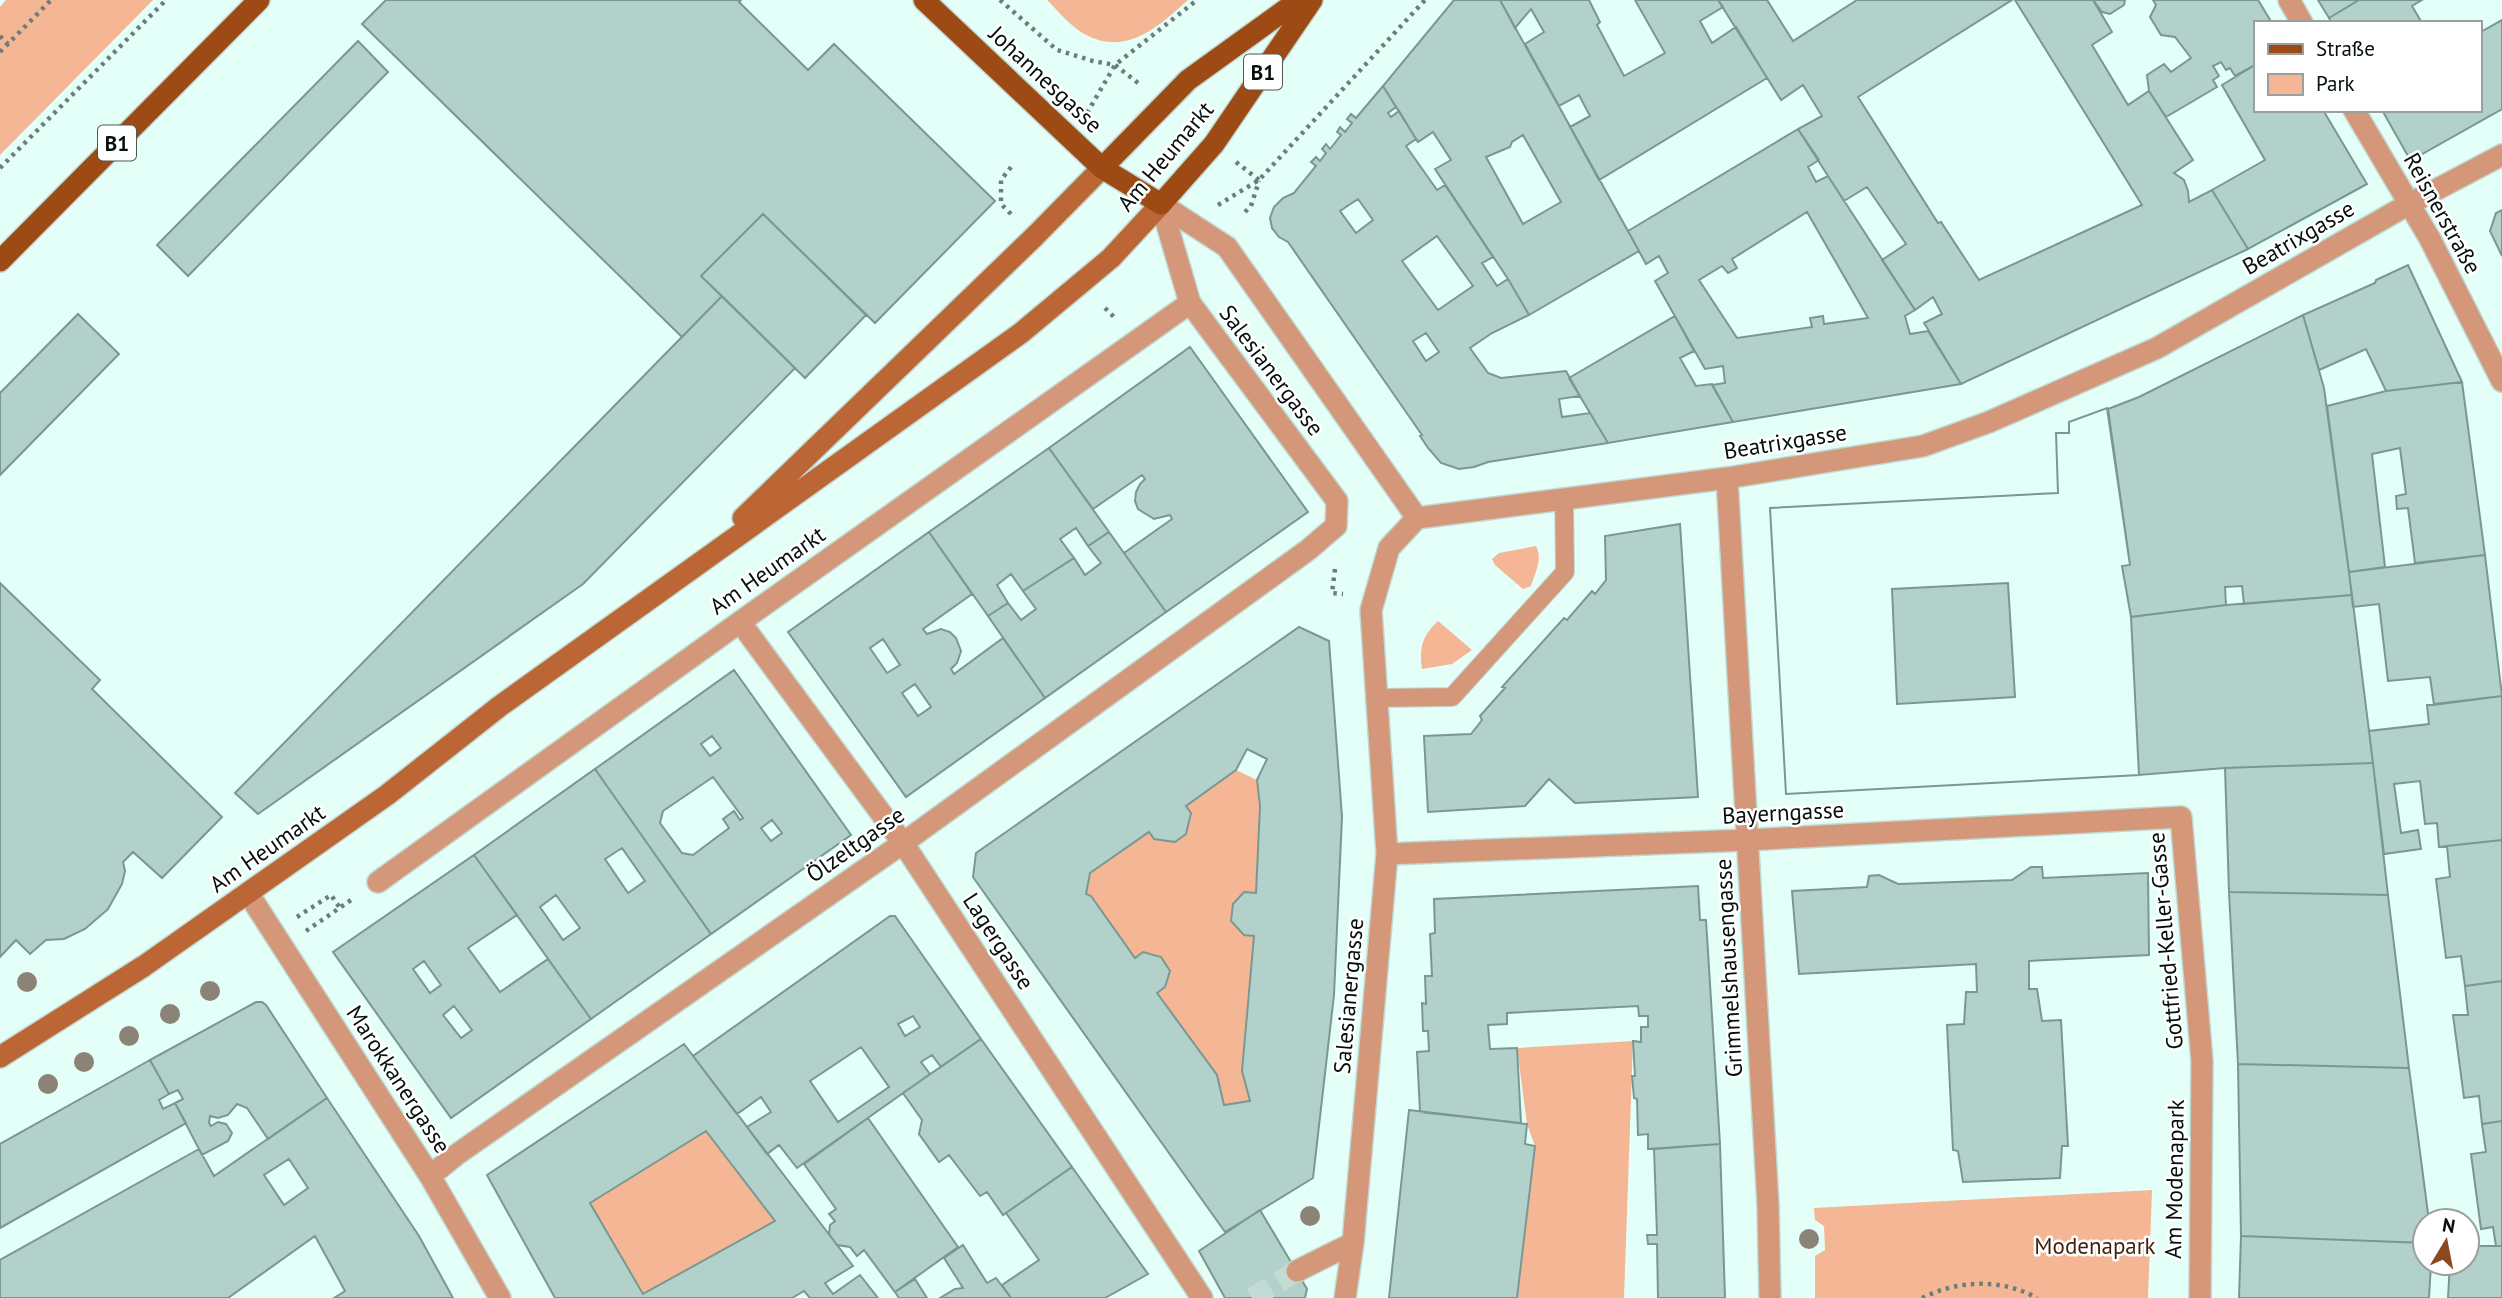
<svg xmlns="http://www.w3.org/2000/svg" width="2502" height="1298" viewBox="0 0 2502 1298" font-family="'PT Sans',sans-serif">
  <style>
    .green { fill: #f5b696 }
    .building { fill: #b1d1ca; stroke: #799891; stroke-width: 2; fill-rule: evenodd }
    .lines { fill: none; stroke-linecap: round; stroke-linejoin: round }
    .street-tunnel { stroke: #c2dbd5; stroke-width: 21; stroke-dasharray: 21 10; stroke-linecap: butt }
    .lane-casing { stroke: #c0d9d2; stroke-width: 20 }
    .street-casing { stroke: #c0d9d2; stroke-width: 24 }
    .secondary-casing { stroke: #c0d9d2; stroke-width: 24 }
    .primary-casing { stroke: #c0d9d2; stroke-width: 24 }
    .path { stroke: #6b7e79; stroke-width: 4.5; stroke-dasharray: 3.5 5; stroke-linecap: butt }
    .lane { stroke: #d49779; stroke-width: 18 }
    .street { stroke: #d49779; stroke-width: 21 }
    .secondary { stroke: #bd6635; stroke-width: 21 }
    .primary { stroke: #9e4a14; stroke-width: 21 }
    .tree { fill: #8b8476 }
    .labels { text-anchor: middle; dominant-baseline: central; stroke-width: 5; stroke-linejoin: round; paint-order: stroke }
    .shield { fill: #fff; stroke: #4f5755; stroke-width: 2 }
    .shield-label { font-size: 21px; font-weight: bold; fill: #040f0c }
    .street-label { font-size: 23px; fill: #040f0c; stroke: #fff }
    .park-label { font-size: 23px; fill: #431f0b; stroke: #fff }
  </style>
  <rect width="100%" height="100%" fill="#e4fff8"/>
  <!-- green -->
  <path class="green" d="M6,0H153L0,155V7Z
    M1047,0H1188C1156,29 1122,60 1078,30C1067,22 1057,10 1047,0Z
    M1536,546C1543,559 1535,573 1531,586L1523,589L1495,565L1492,559L1499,553Z
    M1438,621L1472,650L1452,664L1422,669C1419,648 1422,636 1438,621Z
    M1236,770L1257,780L1260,806L1256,893L1244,892L1234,903L1231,920L1244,935L1254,936L1242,1071L1250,1101L1224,1105L1217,1075L1157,993L1165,987L1170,971L1161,957L1143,952L1135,958L1086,894L1090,873L1149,832L1154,839L1175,842L1186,835L1191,813L1186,806Z
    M1633,1041L1624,1298H1517L1535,1146L1527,1124L1517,1048Z
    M706,1131L775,1221L643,1294L590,1203Z
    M2152,1190L2148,1298H1815V1256L1825,1250L1824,1226L1815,1220L1814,1208Z"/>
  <!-- building -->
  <path class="building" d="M386,0H741L739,2L808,70L834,44L995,201L875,323L763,214L701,276L722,296L682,337L362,24Z
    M1454,0H1500L1639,251L1529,315L1508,279L1435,169L1451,160L1433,132L1418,142L1383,86ZM1523,135L1561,202L1523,224L1486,157L1510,147L1512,142Z
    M1500,0H1589L1600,22L1597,25L1624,76L1665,53L1635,0H1718L1723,7L1700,21L1712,43L1736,27L1767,78L1599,180L1570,127L1590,116L1579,95L1559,106L1525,44L1544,32L1531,9L1515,28Z
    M1718,0H1767L1793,41L1857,0H2012L1858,97L1938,223L1941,222L1979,280L2142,205L2015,0H2093L2112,32L2092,45L2128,105L2149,91L2193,160L2174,173L2184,180L2188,191L2189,202L2212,190L2248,249L1961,384L1924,323L1942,314L1933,297L1915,310L1882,260L1906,244L1867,187L1844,201L1798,129L1822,116L1803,85L1781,100Z
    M2093,0H2125L2124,5L2110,14L2102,12Z
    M2153,0H2258L2272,23H2255V65L2235,76L2230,68L2226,70L2221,62L2213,66L2219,76L2213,80L2217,87L2166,117L2149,91L2147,75L2164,64L2171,72L2191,58L2175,37L2161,35L2150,17L2156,5Z
    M2318,0H2359L2329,18Z
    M2359,0H2422L2412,6L2422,23H2332L2329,18Z
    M2502,20V109L2417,157L2408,156L2382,110H2479V33Z
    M358,41L388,72L188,276L157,245Z
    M2255,65V110H2323L2367,184L2248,249L2212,190L2265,160L2222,85Z
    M1383,86L1396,107L1388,113L1391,117L1399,111L1416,139L1406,146L1437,190L1445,185L1493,257L1482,263L1497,286L1508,279L1529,315L1492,333L1470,348L1488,373L1501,378L1566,371L1580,396L1559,399L1562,417L1590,413L1608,443L1488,462L1474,467L1459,469L1441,463L1428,448L1420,436L1422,435L1288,242L1279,237L1272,228L1270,218L1274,207L1283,198L1294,193L1316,166L1311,162L1316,157L1320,161L1326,153L1322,149L1326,144L1330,149L1341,135L1337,132L1340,127L1345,132L1352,123L1347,119L1351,114L1356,118ZM1358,199L1373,220L1356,233L1340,211ZM1437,236L1473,286L1438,310L1402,261ZM1426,333L1439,352L1426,361L1413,341Z
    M1798,129L1819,160L1808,167L1816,182L1828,176L1915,310L1905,316L1910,334L1928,331L1961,384L1733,422L1712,385L1725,383L1723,366L1705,369L1655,281L1668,273L1659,256L1646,264L1628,231ZM1807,212L1868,318L1824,324L1823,316L1810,318L1812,327L1737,338L1699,280L1722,266L1728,273L1737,268L1732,259Z
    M2502,210V256L2490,231L2496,213Z
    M763,214L866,315L805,378L701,276Z
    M2408,265L2462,382L2386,391L2366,349L2319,370L2303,315L2375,283L2376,280Z
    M722,296L795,368L583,584L258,814L235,793Z
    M78,314L119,354L0,475V393Z
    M2303,315L2324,388L2352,595L2244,604L2242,586L2225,587L2226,605L2131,617L2122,566L2130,565L2108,409L2139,397Z
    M1675,316L1694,351L1680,358L1696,386L1712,384L1733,422L1608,443L1569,378Z
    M1190,347L1308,512L1166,612L1124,553L1172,519L1170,515L1154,519L1138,509L1135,501L1136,492L1140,484L1145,479L1142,475L1093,509L1049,448Z
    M2462,382L2485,555L2415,563L2408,508L2397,509L2396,496L2406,494L2400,448L2372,454L2385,567L2349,572L2327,406L2386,391Z
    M2107,408L2130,565L2122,566L2131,617L2139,775L1786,794L1770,508L2058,493L2056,433H2069V422ZM2008,583L2015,697L1897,704L1892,589Z
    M2107,408L2130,565L2122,566L2131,617L2139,775L1786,794L1770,508L2058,493L2056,433H2069V422Z
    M1049,448L1109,532L1088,546L1076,528L1060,539L1074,558L1023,591L1011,574L997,585L1008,603L988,616L929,532Z
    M1680,524L1698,797L1575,803L1549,779L1525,806L1428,812L1424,736L1471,734L1482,720L1480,716L1505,688L1502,687L1564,618L1567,620L1592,591L1595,594L1606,580L1605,536Z
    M929,532L972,594L923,629L927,634L941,629L950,632L956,638L961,651L957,663L951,669L954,674L1003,638L1045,698L906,797L788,632ZM883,639L900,665L887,673L870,648ZM915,684L931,707L918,716L902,693Z
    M1109,532L1166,612L1045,698L988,616L1008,603L1021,620L1036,609L1023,591L1074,558L1085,575L1101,563L1088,546Z
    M2485,555L2502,696L2434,705L2430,677L2388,681L2379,604L2353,607L2349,572Z
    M0,583L100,680L92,689L222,817L162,878L133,852L123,862L125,871L122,884L108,909L85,929L64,939L46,940L30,954L16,940L0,957Z
    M2352,595L2373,763L2225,768L2139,775L2131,617L2226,605Z
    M1299,627L1329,641L1342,817L1334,995L1313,1178L1225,1232L973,877L976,853ZM1247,749L1267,759L1257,780L1260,806L1256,893L1244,892L1233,904L1231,921L1244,935L1254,936L1242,1071L1250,1101L1224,1105L1217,1075L1157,993L1165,987L1170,971L1161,957L1143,952L1135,958L1091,896L1086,894L1090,873L1149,832L1154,839L1175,842L1186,834L1191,813L1186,806L1236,770Z
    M734,670L851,835L711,934L595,769ZM712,736L721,748L710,756L701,744ZM713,777L743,818L740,820L734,811L723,819L729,828L693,855L682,853L660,823L663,811ZM772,820L782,833L771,841L761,828Z
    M2502,696V840L2439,847L2437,823L2425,824L2420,781L2394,784L2401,833L2418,830L2421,849L2384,854L2369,731L2429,724L2427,705Z
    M2373,763L2388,895L2229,892L2225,768Z
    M595,769L711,934L591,1019L474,855ZM622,848L645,881L628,893L605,859ZM556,895L580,928L563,940L540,907Z
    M2502,840V981L2465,986L2461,956L2446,958L2436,879L2450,877L2447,846Z
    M474,855L517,915L468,948L500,992L548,959L591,1019L451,1118L333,952ZM424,961L441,985L430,993L413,969ZM454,1006L472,1030L461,1038L443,1015Z
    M2031,867H2042L2043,878L2148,873L2149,955L2029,961V989H2037L2042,1021L2061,1020L2068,1146H2062L2060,1178L1963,1182L1958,1151L1953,1150L1947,1025L1964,1024L1966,992H1977L1976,964L1799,974L1792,891L1867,887L1869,876L1879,875L1898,884L2012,880Z
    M1698,886L1700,920H1706L1720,1144L1648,1149V1134L1638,1135L1637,1099L1634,1098L1632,1076H1635L1633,1041L1641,1042V1027H1648V1016H1639L1638,1006L1507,1013V1024L1488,1025L1490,1049L1517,1048L1521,1123L1420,1112L1417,1052L1429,1051L1428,1031H1423L1422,1003L1426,1004L1425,976H1432L1430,934L1435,933L1434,899Z
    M2229,892L2388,895L2409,1068L2238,1064Z
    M890,916H895L981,1039L941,1067L932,1055L921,1062L930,1074L797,1168L779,1145L767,1154L747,1127L771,1112L761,1097L737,1114L693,1056ZM913,1016L920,1027L905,1036L898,1024ZM861,1047L889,1087L838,1122L810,1081Z
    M2502,981V1121L2482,1124L2479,1096L2464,1098L2453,1015H2468L2465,986Z
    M256,1002H262L266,1005L327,1098L268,1139L247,1108L237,1104L228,1115L218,1118L210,1116L209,1123L211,1126L218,1122L226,1124L232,1133L228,1141L202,1155L175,1103L183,1099L178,1090L169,1094L150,1060Z
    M981,1039L1072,1167L1003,1215L987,1192L980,1196L949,1155L939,1162L919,1134L922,1120L903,1093Z
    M684,1044L853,1266L825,1283L833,1294L860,1275L878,1298H810L804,1291L792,1298H555L487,1175ZM706,1131L775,1221L643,1294L590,1203Z
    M150,1060L169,1094L159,1100L163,1109L175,1103L186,1123L0,1228V1144Z
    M2238,1064L2409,1068L2429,1221H2425V1243L2241,1236Z
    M327,1098L419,1236L453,1298H334L345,1291L315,1236L228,1298H0V1260L199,1149L214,1176ZM289,1159L308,1188L284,1205L264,1175Z
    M1409,1110L1527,1124L1525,1144L1535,1146L1517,1298H1389Z
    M868,1118L958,1247L895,1292L864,1250L857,1256L850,1247L837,1245L829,1234L830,1225L835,1221L829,1214L836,1209L804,1164Z
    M2502,1121V1246H2496L2493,1227L2481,1229L2471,1154L2486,1152L2482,1124Z
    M1720,1144L1725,1298H1658L1657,1244H1648L1647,1235H1657L1654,1149Z
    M1072,1167L1148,1274L1105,1298H1011L1002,1285L1039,1260L1006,1213Z
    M1260,1210L1307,1289L1305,1298H1225L1199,1251Z
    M2241,1236L2425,1243V1263H2431L2429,1298H2239Z
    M963,1245L987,1283L996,1278L1011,1298H940L955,1289L963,1288L944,1258Z
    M2467,1246H2502V1298H2448L2450,1263H2467Z
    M915,1279L927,1298H899L895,1292Z"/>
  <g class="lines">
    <!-- street-tunnel -->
    <path class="street-tunnel" d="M1252,1298L1297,1271"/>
    <!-- lane casing -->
    <g class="lane-casing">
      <path id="lane" d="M1376,698L1452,697L1565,572L1564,498"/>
    </g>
    <!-- street casing -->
    <g class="street-casing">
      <path id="street" d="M2289,0L2302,23
        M2354,110L2430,239L2502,381
        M1161,204L1227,247L1417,518
        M1727,478L1768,1205L1770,1298
        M1417,518L1727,478L1923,446L1989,422L2157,348L2409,204L2502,155
        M740,622L903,843L1202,1298
        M1387,854L1747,840L2181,817L2202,1061L2200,1298
        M378,882L740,622L1190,303
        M248,893L430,1176L500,1298
        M430,1176L456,1155L903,843L1308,550L1336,526L1337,501L1190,303L1161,204
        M1297,1271L1353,1243
        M1345,1298L1353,1243L1387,854L1371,610L1389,548L1417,518"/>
    </g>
    <!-- secondary casing -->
    <g class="secondary-casing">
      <path id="secondary" d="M743,518L1034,237L1102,168
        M0,1057L144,966L387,795L500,706L1021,333L1111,258L1161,204"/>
    </g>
    <!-- primary casing -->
    <g class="primary-casing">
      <path id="primary" d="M924,0L1102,168L1161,204L1214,144L1312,0
        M1102,168L1188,80L1299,0
        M0,261L259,0"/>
    </g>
    <!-- path -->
    <path class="path" d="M1000,0L1057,50L1093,61L1115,65L1142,86
      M0,36L8,44
      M0,52L51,0
      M1087,113L1115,65L1197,0
      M1236,162L1259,180
      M1011,167L1001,180V204L1012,215
      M0,168L166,0
      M1218,205L1259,180L1425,0
      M1245,212L1251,206L1259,181
      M1105,308L1114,317L1117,315
      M1335,569L1332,593L1343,594
      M297,917L331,895L340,908
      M306,931L354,898
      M1922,1298C1958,1280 2001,1278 2037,1298"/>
    <!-- lane -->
    <use href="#lane" class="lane"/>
    <!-- street -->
    <use href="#street" class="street"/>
    <!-- secondary -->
    <use href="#secondary" class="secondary"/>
    <!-- primary -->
    <use href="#primary" class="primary"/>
  </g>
  <!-- trees -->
  <g class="tree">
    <circle cx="27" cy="982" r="10"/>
    <circle cx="210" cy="991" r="10"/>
    <circle cx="170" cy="1014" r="10"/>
    <circle cx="129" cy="1036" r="10"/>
    <circle cx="84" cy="1062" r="10"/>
    <circle cx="48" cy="1084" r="10"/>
    <circle cx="1310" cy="1216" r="10"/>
    <circle cx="1809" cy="1239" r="10"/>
  </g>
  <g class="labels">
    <!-- shield labels -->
    <g class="shield">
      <rect x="1244" y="54.5" width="38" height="35" rx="5"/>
      <rect x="98" y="125.5" width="38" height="35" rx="5"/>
    </g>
    <g class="shield-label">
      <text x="1263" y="72">B1</text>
      <text x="117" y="143">B1</text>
    </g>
    <!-- street labels -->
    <g class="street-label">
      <text transform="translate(1046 79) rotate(43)">Johannesgasse</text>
      <text transform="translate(1165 156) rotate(-50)">Am Heumarkt</text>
      <text transform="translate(2443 213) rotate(61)">Reisnerstraße</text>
      <text transform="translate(2298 237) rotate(-30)">Beatrixgasse</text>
      <text transform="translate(1272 370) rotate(53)">Salesianergasse</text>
      <text transform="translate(1785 441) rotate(-9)">Beatrixgasse</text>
      <text transform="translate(767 570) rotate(-35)">Am Heumarkt</text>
      <text transform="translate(1783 812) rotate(-3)">Bayerngasse</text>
      <text transform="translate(855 844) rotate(-35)">Ölzeltgasse</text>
      <text transform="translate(267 848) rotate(-35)">Am Heumarkt</text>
      <text transform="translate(999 941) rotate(57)">Lagergasse</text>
      <text transform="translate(2165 941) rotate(-95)">Gottfried-Keller-Gasse</text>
      <text transform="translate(1728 968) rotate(-93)">Grimmelshausengasse</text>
      <text transform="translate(1348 996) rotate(-85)">Salesianergasse</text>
      <text transform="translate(399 1079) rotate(57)">Marokkanergasse</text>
      <text transform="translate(2174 1179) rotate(-89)">Am Modenapark</text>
    </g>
    <!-- park labels -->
    <g class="park-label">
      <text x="2095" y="1245">Modenapark</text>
    </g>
  </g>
  <!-- legend -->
  <rect x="2254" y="21" width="228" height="91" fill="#ffffff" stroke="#9b9f9e" stroke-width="2"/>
  <rect x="2268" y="44" width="35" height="10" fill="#9e4a14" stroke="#9b9f9e" stroke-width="2"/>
  <text x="2316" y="56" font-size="21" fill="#040f0c">Straße</text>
  <rect x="2268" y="74" width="35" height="21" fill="#f5b696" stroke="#9b9f9e" stroke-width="2"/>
  <text x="2316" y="91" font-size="21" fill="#040f0c">Park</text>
  <!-- north arrow -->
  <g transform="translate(2446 1242) rotate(10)"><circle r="33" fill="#ffffff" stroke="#9b9f9e" stroke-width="2"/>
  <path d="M0-5L12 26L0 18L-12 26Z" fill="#8d481f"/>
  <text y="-10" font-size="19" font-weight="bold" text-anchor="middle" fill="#040f0c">N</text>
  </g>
</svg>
